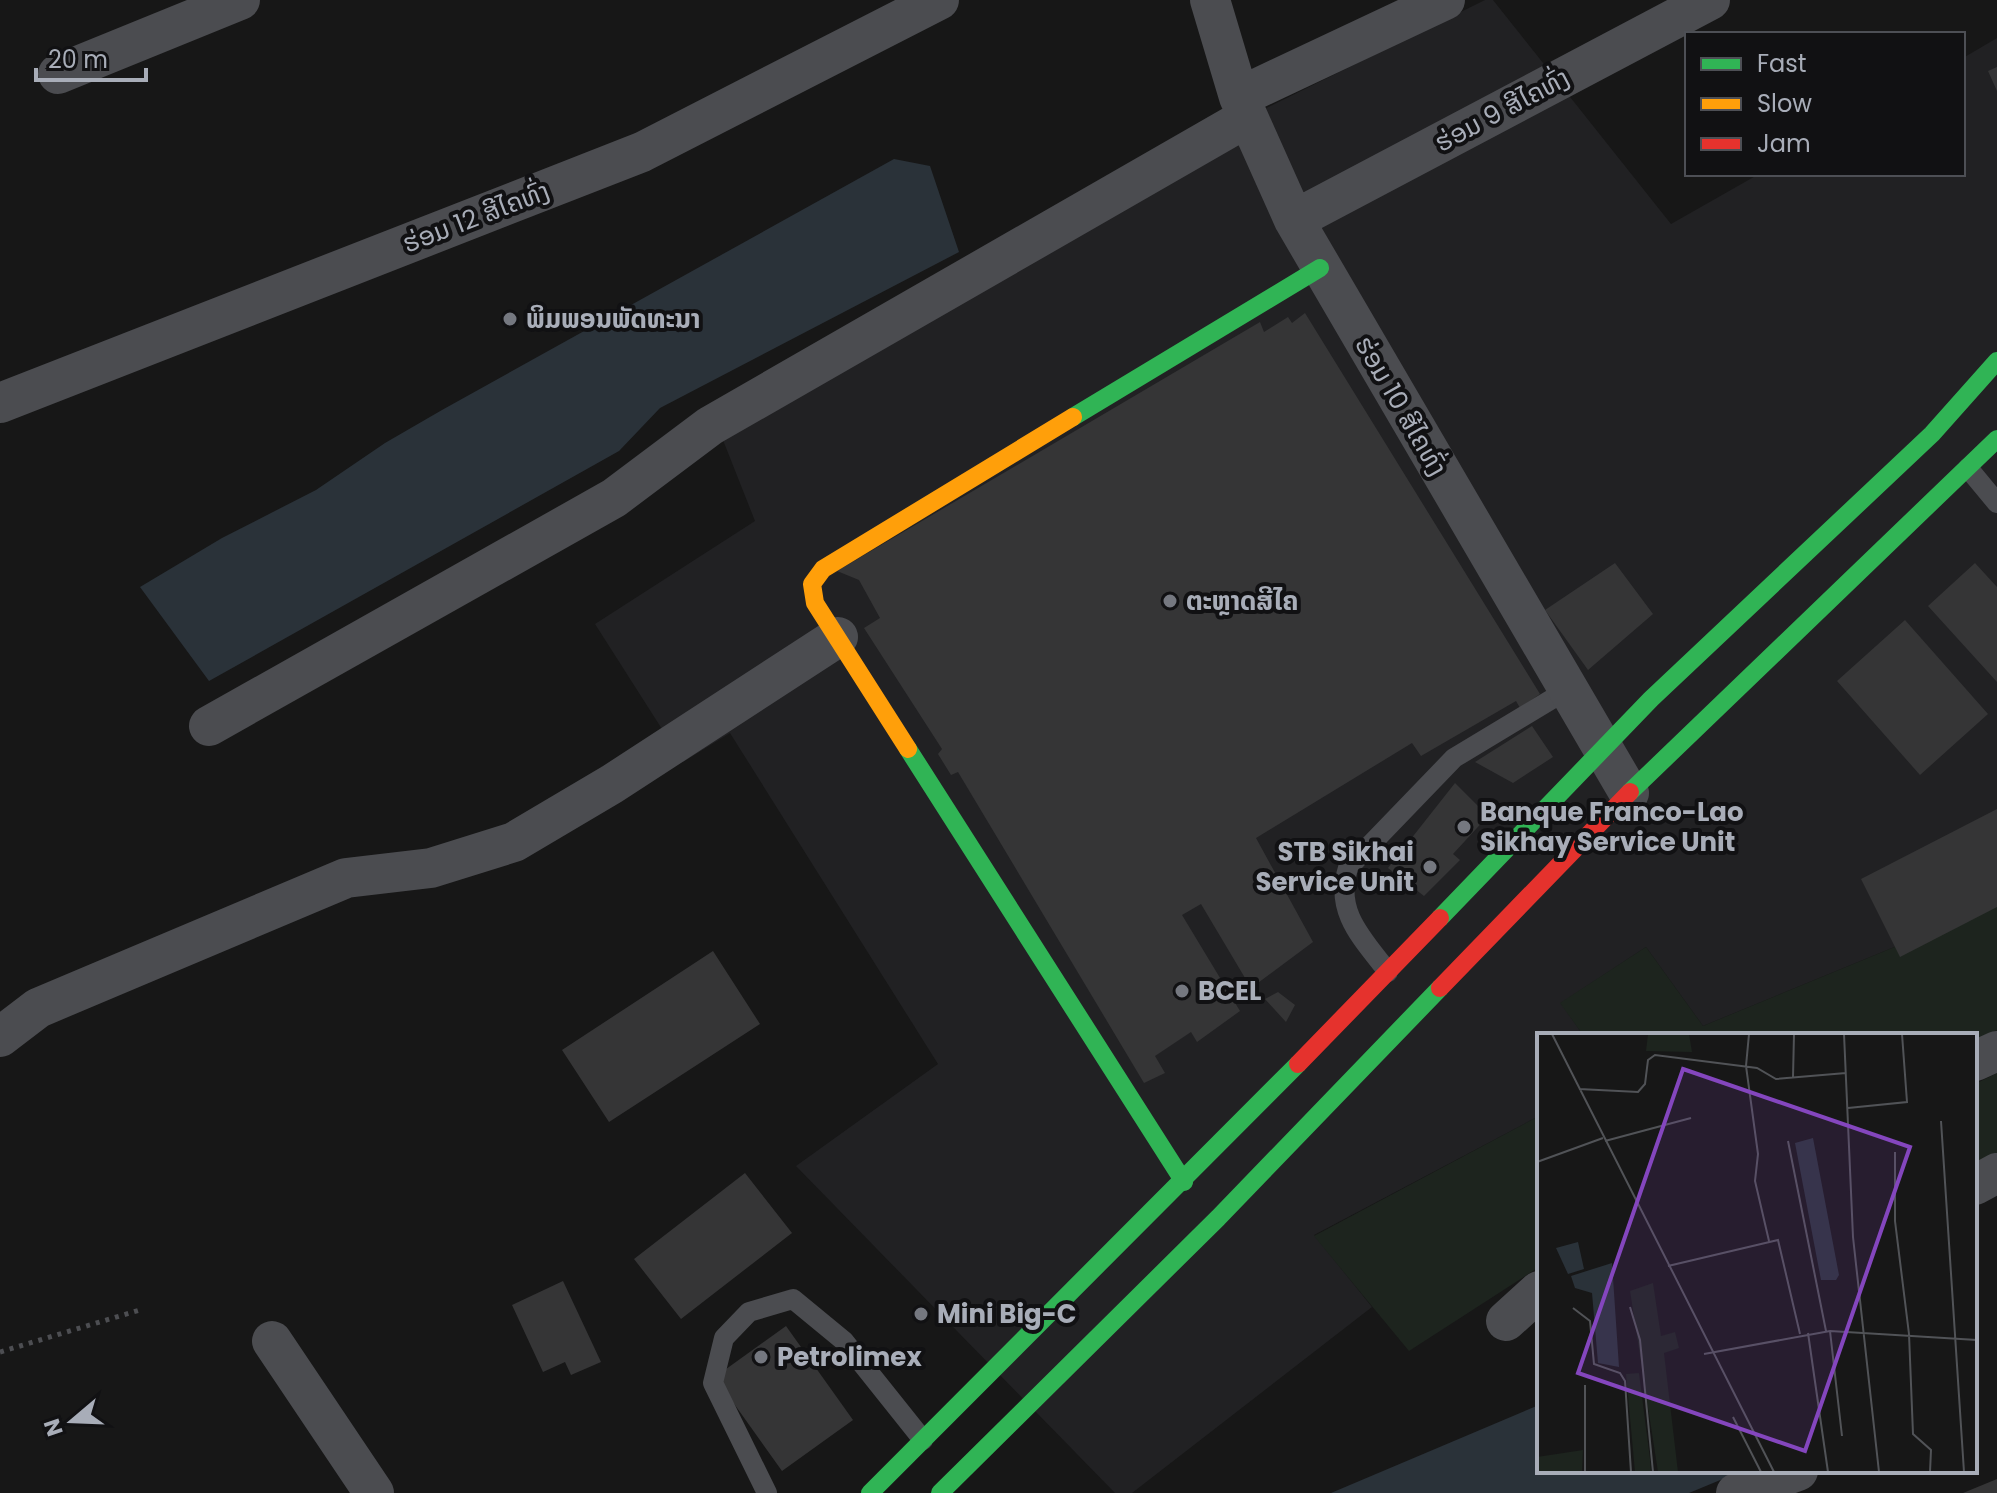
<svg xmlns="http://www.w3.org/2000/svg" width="1997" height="1493" viewBox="0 0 1997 1493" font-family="Poppins,'Noto Sans Lao',sans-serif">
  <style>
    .built { fill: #212123 }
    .green { fill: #1d241e }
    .water { fill: #2a3239 }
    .building { fill: #353536 }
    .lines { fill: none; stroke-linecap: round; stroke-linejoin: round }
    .path { stroke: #4d4e52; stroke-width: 5; stroke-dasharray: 4 6; stroke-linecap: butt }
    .lane { stroke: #4b4c50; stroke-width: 20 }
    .street { stroke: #4b4c50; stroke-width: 40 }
    .fast { stroke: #30b455; stroke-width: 18 }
    .slow { stroke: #ff9f0a; stroke-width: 18 }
    .jam { stroke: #e5322d; stroke-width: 18 }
    .poi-dot { fill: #757880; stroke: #111113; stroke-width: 3 }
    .labels { text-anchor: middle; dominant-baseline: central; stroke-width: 8; stroke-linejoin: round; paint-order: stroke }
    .street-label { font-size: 26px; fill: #a8adb8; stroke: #111113 }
    .poi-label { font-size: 26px; font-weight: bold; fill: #a8adb8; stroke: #111113; text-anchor: start }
    .inset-road { fill: none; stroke: #515357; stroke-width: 2 }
    .view { fill: #8446be; fill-opacity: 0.15; stroke: #8446be; stroke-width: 4 }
    .inset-edge { fill: none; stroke: #a8adb8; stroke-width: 4 }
  </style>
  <rect width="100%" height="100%" fill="#171717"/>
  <!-- built -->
  <path class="built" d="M1485,0H1493L1671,224L1759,174H1963V58L1997,38V896L1897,946L1703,1026L1646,947L1561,1003L1583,1035H1539V1116L1314,1235L1372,1307L1132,1493H1115L796,1166L938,1064L730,733L683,762L595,624L755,521L721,435L1248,117Z"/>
  <!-- green -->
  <path class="green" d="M1997,895V1030L1975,1041V1035H1583L1560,1003L1646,947L1703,1026L1897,946Z
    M1997,1073V1165L1975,1175V1084Z
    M1539,1116V1267L1409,1351L1314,1236Z"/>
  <!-- water -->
  <path class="water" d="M894,159L930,166L959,252L660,408L619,451L209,681L140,587L222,538L316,490L385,443L442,410Z
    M1539,1405V1471H1742L1689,1493H1331Z"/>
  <!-- building -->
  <path class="building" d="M1997,67V91L1988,71Z
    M1305,313L1540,694L1520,708L1516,701L1421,756L1412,743L1256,838L1313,942L1251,988L1201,904L1182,915L1240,1011L1197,1042L1191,1032L1155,1056L1165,1073L1144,1083L958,772L951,775L938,754L942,749L864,628L880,618L859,580L837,571L1260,322L1264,332L1288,317L1292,323Z
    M1615,563L1653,614L1588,670L1545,610Z
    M1975,563L1997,587V682L1928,606Z
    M1905,620L1988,714L1920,775L1837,681Z
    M1532,726L1553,757L1513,783L1475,762Z
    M1455,783L1488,816L1453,854L1460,860L1424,896L1388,868Z
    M1997,809V907L1900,957L1861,879Z
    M713,951L760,1024L609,1122L562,1050Z
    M1278,992L1295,1005L1286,1022L1265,999Z
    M745,1173L792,1233L681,1319L634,1259Z
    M563,1281L601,1362L571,1375L565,1362L543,1372L512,1305Z
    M786,1326L853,1420L782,1471L715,1377Z
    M1997,1479V1493H1963Z"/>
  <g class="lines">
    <!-- path -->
    <path class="path" d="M0,1352L143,1309"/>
    <!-- lane -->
    <path class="lane" d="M1968,468L1997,503
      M1388,972C1363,939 1334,912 1348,868L1454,758L1567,690
      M767,1493L713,1383L724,1338L749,1312L793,1299L844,1341L923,1440"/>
    <!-- street -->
    <path class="street" d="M1210,0L1239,97L1294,220L1629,793
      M58,74L240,0
      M1239,97L1445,0
      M1294,220L1710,0
      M0,403L642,152L939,0
      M209,726L614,498L710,426L1248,117
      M0,1037L38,1008L346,878L431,868L514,842L612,784L838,637
      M1975,1061L1997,1051
      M1975,1185L1997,1173
      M1506,1321L1539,1291
      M272,1341L374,1493
      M1736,1493L1798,1471"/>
    <!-- fast -->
    <path class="fast" d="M1073,417L1320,268
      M908,749L1184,1182
      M1630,792L1997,439
      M1440,918L1651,699L1932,434L1997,361
      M870,1493L1298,1064
      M940,1493L1218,1218L1440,988"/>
    <!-- slow -->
    <path class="slow" d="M908,749L815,603L812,584L823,569L1073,417"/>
    <!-- jam -->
    <path class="jam" d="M1440,988L1630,792
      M1298,1064L1440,918"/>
  </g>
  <!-- markers -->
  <g class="poi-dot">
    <circle cx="510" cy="319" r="8"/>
    <circle cx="1170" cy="601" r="8"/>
    <circle cx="1464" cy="827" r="8"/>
    <circle cx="1430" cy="867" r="8"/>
    <circle cx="1182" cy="991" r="8"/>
    <circle cx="921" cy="1314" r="8"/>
    <circle cx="761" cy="1357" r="8"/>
  </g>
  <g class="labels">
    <!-- street labels -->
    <g class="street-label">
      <text transform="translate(1502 110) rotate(-28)">ຮ່ອມ 9 ສີໄຄທົ່ງ</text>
      <text transform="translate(476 217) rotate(-21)">ຮ່ອມ 12 ສີໄຄທົ່ງ</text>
      <text transform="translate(1401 406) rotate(60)">ຮ່ອມ 10 ສີໄຄທົ່ງ</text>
    </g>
    <!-- poi labels -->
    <g class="poi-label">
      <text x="526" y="319">ພິມພອນພັດທະນາ</text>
      <text x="1186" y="601">ຕະຫຼາດສີໄຄ</text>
      <text x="1480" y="812">Banque Franco-Lao<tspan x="1480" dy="30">Sikhay Service Unit</tspan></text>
      <text x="1414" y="852" text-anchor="end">STB Sikhai<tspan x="1414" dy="30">Service Unit</tspan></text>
      <text x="1198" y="991">BCEL</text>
      <text x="937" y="1314">Mini Big-C</text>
      <text x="777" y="1357">Petrolimex</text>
    </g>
  </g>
  <!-- overview -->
  <g transform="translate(1537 1033)">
    <rect width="440" height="440" fill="#171717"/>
    <path d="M111,1H152L155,19L109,18ZM116,250L124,303L138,299L142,315L127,320L141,439H121L93,258ZM102,340L113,426L114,439H98L89,341ZM46,417L45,439H0V424Z" fill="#1d241e"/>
    <path d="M276,105L302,242L299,247H284L258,110ZM41,209L47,236L31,241L19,215ZM75,230L82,334L61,330L55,260L38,255L34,243Z" fill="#2a3239"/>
    <path class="inset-road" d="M15,1L237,439M212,1L209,33L221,121L218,148L232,208M307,1L316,204L342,439M256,44L257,1M42,56L101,59L108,51L111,27L118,22L220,35L239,46L309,40M311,75L370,69L365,1M404,88L427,439M68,108L154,85M251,108L289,298M358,119V188L372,301L376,401L394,417L393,439M0,129L66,105M131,233L241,207L263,301M93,274L103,307L116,439M36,275L53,288L57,331L83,340L88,348L94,439M293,298L305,403M271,300L291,439M167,321L293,298L440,307M48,352V439M196,384L224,439"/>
    <path class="view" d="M146,36L373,114L268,418L41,340Z"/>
    <rect width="440" height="440" class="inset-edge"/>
  </g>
  <!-- legend -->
  <rect x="1685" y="32" width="280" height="144" fill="#111113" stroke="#4d4f55" stroke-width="2"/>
  <rect x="1701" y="58" width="40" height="12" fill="#30b455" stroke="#4d4f55" stroke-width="2"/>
  <text x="1757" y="72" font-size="24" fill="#a8adb8">Fast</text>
  <rect x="1701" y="98" width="40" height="12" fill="#ff9f0a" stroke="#4d4f55" stroke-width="2"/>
  <text x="1757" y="112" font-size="24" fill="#a8adb8">Slow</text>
  <rect x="1701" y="138" width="40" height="12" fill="#e5322d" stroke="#4d4f55" stroke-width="2"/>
  <text x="1757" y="152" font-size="24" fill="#a8adb8">Jam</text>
  <!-- north arrow -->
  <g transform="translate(72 1421) rotate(251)" stroke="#111113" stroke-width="6" paint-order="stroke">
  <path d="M0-6L14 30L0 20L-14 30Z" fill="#a8adb8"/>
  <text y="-12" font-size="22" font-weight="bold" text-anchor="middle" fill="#a8adb8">N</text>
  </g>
  <!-- scale -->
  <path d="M36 68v12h110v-12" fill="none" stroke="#a8adb8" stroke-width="4"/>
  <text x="48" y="68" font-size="24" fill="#a8adb8" stroke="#111113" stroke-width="6" paint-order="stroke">20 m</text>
</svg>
